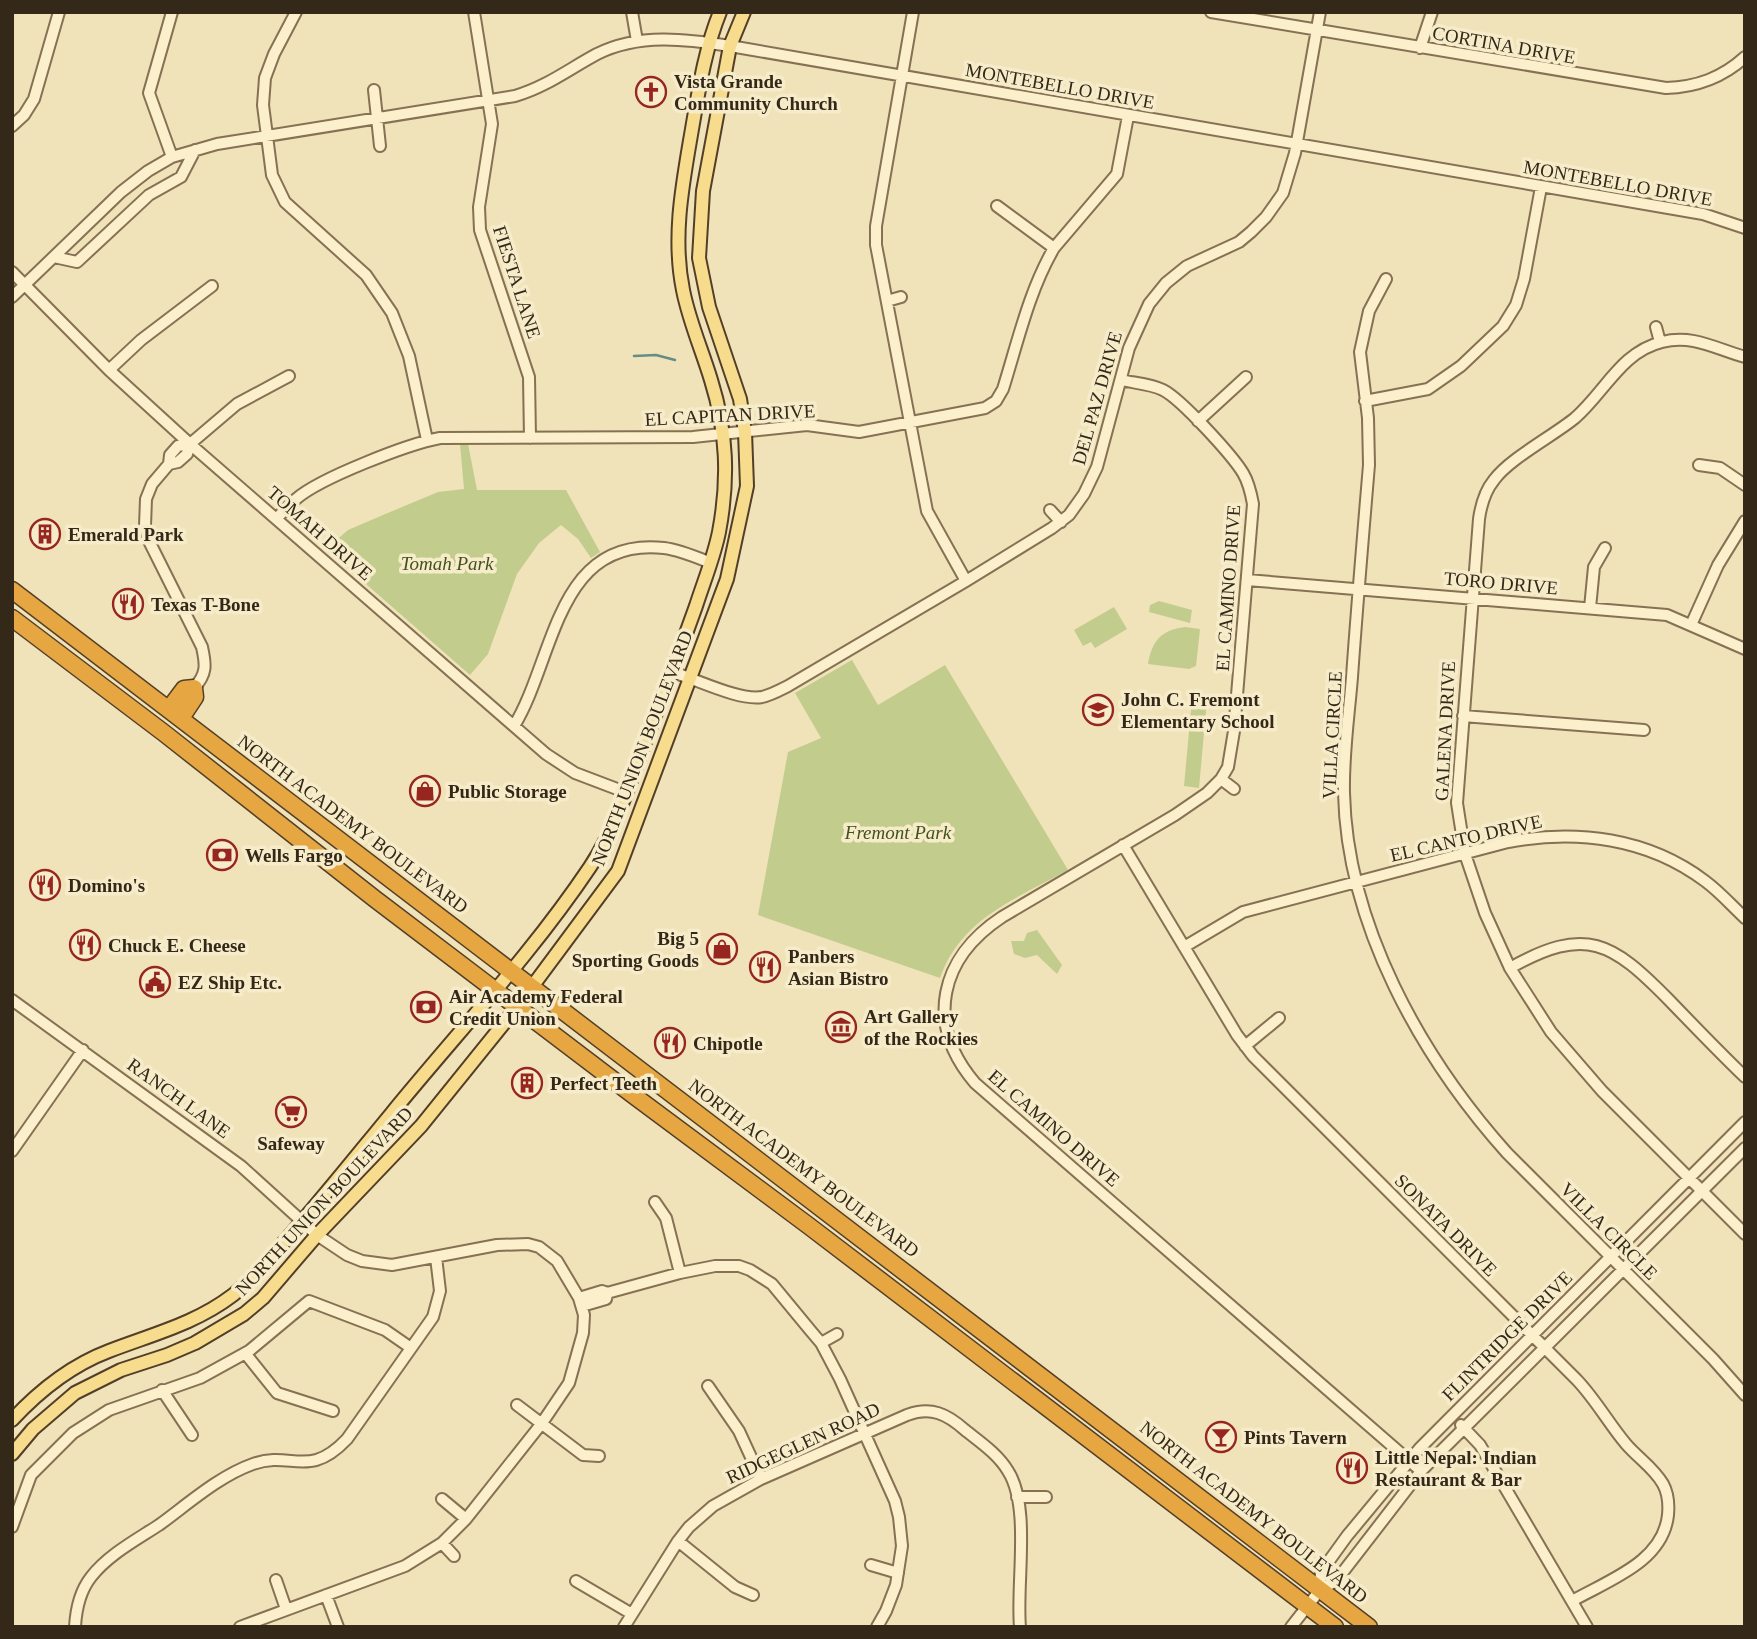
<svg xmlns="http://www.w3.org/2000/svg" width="1757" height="1639" viewBox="0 0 1757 1639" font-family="Georgia,serif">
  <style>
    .green { fill: #c2cd8d }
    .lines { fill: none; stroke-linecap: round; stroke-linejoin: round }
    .stream { stroke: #668d85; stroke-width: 2.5 }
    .minor-casing { stroke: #867153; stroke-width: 14 }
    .major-casing { stroke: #533f28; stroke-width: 16 }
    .highway-casing { stroke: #533f28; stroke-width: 19 }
    .minor { stroke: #fbefcc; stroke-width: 10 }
    .major { stroke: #f7dc8d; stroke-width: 12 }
    .highway { stroke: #e6a742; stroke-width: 16 }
    .labels { text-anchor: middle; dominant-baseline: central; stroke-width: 7; stroke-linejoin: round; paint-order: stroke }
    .street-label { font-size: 19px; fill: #342819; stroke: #f7ecc9 }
    .poi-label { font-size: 19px; font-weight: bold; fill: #342819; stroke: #f7ecc9; text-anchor: start }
    .park-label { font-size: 19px; font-style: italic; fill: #42521f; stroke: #f7ecc9 }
  </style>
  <rect width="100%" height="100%" fill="#f0e2b9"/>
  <!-- green -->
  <path class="green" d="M460,444H468L477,490H566L600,552L591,558L578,539L561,525L539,543L517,574L488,654L470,675L326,549L348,530L383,515L438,492L464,489Z
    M1159,601L1192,610L1190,623L1149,612L1150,605Z
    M1114,607L1127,629L1095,648L1091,642L1083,646L1074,630Z
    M1185,627L1200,629L1196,666L1189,669L1148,664C1152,641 1161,630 1185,627Z
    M852,660L878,705L945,665L1068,870C1016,899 961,918 940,978L758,915L788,752L821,738L795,693Z
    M1192,699L1207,700L1199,788L1184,786Z
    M1037,930L1062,965L1057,974L1037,955L1025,958L1014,954L1011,941H1024L1027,933Z"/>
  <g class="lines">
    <!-- stream -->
    <path class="stream" d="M634,356L656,355L675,360"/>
    <!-- minor casing -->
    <g class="minor-casing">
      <path id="minor" d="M172,12L149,93L172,157
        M296,12L274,54L265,78L263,105L272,175L285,202L366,275L392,313L409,356L427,440
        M474,12L492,124L479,207L480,230L529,377L530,438
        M632,12L637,41
        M913,12L876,226V245L927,511L966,581
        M1211,12L1666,88C1697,87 1722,78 1745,57
        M1420,48L1432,12
        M374,90L380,146
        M12,126L24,115L34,99L59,12
        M997,206L1054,248
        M54,257L77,262L149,195L181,177L195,150
        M12,272L109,370L190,444L546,754L575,773L625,792
        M1386,279L1369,311L1360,352L1368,418L1369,465C1363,536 1357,606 1352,677C1349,715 1343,754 1344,793C1347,925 1421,1057 1507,1153L1713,1359L1745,1395
        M12,297L121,192L148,171L172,157L217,144L515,96C546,87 569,69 597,54C639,33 686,39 730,46L1703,214L1745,228
        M887,301L901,297
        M1656,327L1660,342
        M1745,357C1716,349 1693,334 1662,342C1621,352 1605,392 1575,418C1553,436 1509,459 1494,480C1485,491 1481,505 1479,519L1457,803L1465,854L1485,913L1510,968L1551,1032L1602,1091L1745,1234
        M109,370L141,340L212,286
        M1121,380C1134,383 1151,384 1163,390C1181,399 1232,455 1243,473C1249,483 1251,493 1253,504L1234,731L1228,767L1221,779L1207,793L1175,815L1002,917C940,958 924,1023 975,1083L1421,1471
        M1365,401L1428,389L1461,366L1503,326L1516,305L1524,279L1541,187
        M1198,421L1246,377
        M190,444L187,454L178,462L169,464L152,484L146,499L145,526L147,537L202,647C206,665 207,674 194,688
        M169,464L170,455L178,446L190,444L237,404L289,376
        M1699,465L1720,468L1745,485
        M1050,510L1061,522
        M277,518C283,512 289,505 296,499C320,478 408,444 440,438L693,437L807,425L859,432L985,408L996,401L1003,389C1018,341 1029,291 1054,248L1117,174L1128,116
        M1247,580L1667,615L1745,649
        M1590,608L1594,567L1605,548
        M1691,625L1718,565L1745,521
        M672,672C696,679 739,701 762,697C771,695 780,690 788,686L966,581L1052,528L1069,515L1084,494L1097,467L1129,348L1149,304L1166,283L1187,266L1239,242L1251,232L1266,217L1283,193L1295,153L1320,12
        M1463,716L1644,730
        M514,726C555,659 556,536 664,548C680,550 696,557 711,563
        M1221,779L1234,789
        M1123,845L1237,1035L1253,1056L1577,1380C1596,1400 1609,1424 1626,1444C1638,1458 1654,1468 1663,1484C1668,1493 1669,1504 1668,1515C1663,1562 1609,1580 1572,1601
        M1184,947L1243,912L1508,842C1577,829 1648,838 1705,881C1720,892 1732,906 1745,918
        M1510,968C1586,925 1612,942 1669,1000C1694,1026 1719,1052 1745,1077
        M12,1000L241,1166L317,1235L347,1255L362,1261L392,1265L497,1245L528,1244L539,1247L557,1261L579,1298L584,1315L583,1333L569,1383L542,1423L466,1519L442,1543L405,1566L240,1627
        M1245,1046L1279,1018
        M12,1151L83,1050
        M655,1202L666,1218L680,1273
        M579,1298L602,1291L607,1293L680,1273L715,1266H739L750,1270L772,1284L810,1330L821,1343L840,1379L895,1501L899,1517L902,1546L896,1585L886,1611L877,1627
        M582,1306L606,1299L607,1293
        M821,1343L837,1334
        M245,1353L277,1393L333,1411
        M708,1386L739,1431L761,1479
        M162,1390L192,1435
        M517,1405L583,1455L599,1456
        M1461,1425L1480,1445L1587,1627
        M1017,1497H1046
        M442,1499L466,1519
        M12,1527L31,1475L73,1433L109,1410L200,1378L249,1351L309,1301L385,1330L411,1348
        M678,1541L735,1587L753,1595
        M442,1543L454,1556
        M871,1565L898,1573
        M276,1580L286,1609
        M576,1581L632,1614
        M1320,1590L1321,1572L1347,1536L1420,1448L1745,1122
        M326,1595L338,1627
        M75,1627C76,1609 80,1591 91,1577C108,1555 136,1540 159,1525C188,1504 219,1476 253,1464C292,1450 308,1480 347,1439L433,1317L440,1291L436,1257
        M624,1627L678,1541L689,1527L713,1506L761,1479L907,1415C931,1406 947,1414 965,1430C980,1442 998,1454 1008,1471C1031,1507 1016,1583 1020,1627
        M1291,1627L1320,1590L1336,1581L1421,1471L1745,1148"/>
    </g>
    <!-- major casing -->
    <g class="major-casing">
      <path id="major" d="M12,1420C39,1391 72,1365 109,1351C153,1334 195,1324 233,1295C256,1277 273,1254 292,1233C326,1194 358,1154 391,1114C457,1033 531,955 590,867C618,825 633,773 651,726C667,686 682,646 696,606C704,581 714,557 719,532C729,479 727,431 711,380C702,350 689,321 683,290C672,236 683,182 692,129C699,89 705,49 720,12
        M12,1454L33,1429L75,1393L121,1370L167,1355L195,1343L244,1314L263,1298L317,1235L421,1126L517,1007L618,871L727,579L747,486L745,432L740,399L709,307L699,258L703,191L730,46L744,12"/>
    </g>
    <!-- highway casing -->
    <g class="highway-casing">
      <path id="highway" d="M12,590L1369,1627
        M12,618L164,733L375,899L633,1095L809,1226L1335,1627
        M169,709L184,689L194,688L195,697L181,718"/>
    </g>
    <!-- minor -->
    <use href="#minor" class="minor"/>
    <!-- major -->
    <use href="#major" class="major"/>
    <!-- highway -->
    <use href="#highway" class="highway"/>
  </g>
  <!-- icons -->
  <defs>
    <g id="church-ring" transform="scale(1.575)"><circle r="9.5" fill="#f7ecc9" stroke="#982620" stroke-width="1.5"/><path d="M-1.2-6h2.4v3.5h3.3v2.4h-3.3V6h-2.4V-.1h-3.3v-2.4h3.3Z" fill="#982620"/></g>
    <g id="building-ring" transform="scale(1.575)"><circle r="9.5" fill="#f7ecc9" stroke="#982620" stroke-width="1.5"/><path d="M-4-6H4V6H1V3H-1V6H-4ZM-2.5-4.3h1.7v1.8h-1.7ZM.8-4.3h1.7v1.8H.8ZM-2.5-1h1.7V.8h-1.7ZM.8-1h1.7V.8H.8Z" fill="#982620"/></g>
    <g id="restaurant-ring" transform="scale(1.575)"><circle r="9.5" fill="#f7ecc9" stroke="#982620" stroke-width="1.5"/><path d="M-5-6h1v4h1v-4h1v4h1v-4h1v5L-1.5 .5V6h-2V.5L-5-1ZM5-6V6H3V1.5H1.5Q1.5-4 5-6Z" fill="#982620"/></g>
    <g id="school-ring" transform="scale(1.575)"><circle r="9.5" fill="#f7ecc9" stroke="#982620" stroke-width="1.5"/><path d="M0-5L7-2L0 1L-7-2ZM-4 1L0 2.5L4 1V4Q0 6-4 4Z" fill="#982620"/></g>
    <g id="shop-ring" transform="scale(1.575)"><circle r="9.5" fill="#f7ecc9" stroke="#982620" stroke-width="1.5"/><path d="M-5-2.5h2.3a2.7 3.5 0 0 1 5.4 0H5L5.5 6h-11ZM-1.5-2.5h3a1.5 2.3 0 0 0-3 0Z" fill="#982620"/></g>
    <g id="bank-ring" transform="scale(1.575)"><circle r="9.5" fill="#f7ecc9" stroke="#982620" stroke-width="1.5"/><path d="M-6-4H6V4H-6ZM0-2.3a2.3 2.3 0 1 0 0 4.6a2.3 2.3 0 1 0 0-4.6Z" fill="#982620"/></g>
    <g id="civic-ring" transform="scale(1.575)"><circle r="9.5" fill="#f7ecc9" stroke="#982620" stroke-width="1.5"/><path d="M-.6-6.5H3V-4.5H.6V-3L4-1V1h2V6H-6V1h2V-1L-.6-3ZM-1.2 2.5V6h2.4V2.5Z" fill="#982620"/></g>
    <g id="museum-ring" transform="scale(1.575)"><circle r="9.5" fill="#f7ecc9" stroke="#982620" stroke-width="1.5"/><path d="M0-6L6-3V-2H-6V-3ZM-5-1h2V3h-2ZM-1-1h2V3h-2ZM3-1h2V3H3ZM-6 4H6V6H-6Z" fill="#982620"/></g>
    <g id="supermarket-ring" transform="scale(1.575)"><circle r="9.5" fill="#f7ecc9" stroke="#982620" stroke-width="1.5"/><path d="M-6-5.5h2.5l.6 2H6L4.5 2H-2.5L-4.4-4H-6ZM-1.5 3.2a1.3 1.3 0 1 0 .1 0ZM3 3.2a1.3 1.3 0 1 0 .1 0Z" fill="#982620"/></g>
    <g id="bar-ring" transform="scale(1.575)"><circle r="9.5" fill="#f7ecc9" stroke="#982620" stroke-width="1.5"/><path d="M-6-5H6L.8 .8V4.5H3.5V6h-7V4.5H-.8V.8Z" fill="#982620"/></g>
  </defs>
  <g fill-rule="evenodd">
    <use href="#church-ring" x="651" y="92"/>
    <use href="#building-ring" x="45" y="534"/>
    <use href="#restaurant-ring" x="128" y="604"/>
    <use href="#school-ring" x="1098" y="710"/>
    <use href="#shop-ring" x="425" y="791"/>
    <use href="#bank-ring" x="222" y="855"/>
    <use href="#restaurant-ring" x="45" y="885"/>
    <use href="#restaurant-ring" x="85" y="945"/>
    <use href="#shop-ring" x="722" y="949"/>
    <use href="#restaurant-ring" x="765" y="967"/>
    <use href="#civic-ring" x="155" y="982"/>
    <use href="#bank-ring" x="426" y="1007"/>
    <use href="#museum-ring" x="841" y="1027"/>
    <use href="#restaurant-ring" x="670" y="1043"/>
    <use href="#building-ring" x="527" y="1083"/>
    <use href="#supermarket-ring" x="291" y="1112"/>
    <use href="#bar-ring" x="1221" y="1437"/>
    <use href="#restaurant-ring" x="1352" y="1468"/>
  </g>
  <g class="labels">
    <!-- street labels -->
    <g class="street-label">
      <text transform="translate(1504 45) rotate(10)">CORTINA DRIVE</text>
      <text transform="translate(1060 86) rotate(10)">MONTEBELLO DRIVE</text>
      <text transform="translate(1618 183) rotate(10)">MONTEBELLO DRIVE</text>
      <text transform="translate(517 282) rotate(72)">FIESTA LANE</text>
      <text transform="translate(1097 398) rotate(-74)">DEL PAZ DRIVE</text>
      <text transform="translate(730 415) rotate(-3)">EL CAPITAN DRIVE</text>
      <text transform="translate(320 533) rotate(41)">TOMAH DRIVE</text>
      <text transform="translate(1501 583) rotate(5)">TORO DRIVE</text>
      <text transform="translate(1228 588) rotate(-86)">EL CAMINO DRIVE</text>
      <text transform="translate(1445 731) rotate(-87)">GALENA DRIVE</text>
      <text transform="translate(1332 735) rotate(-87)">VILLA CIRCLE</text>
      <text transform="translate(642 748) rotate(-69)">NORTH UNION BOULEVARD</text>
      <text transform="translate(353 824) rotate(37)">NORTH ACADEMY BOULEVARD</text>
      <text transform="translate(1466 838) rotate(-13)">EL CANTO DRIVE</text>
      <text transform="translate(179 1098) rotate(36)">RANCH LANE</text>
      <text transform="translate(1054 1128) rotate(41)">EL CAMINO DRIVE</text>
      <text transform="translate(804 1168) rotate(37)">NORTH ACADEMY BOULEVARD</text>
      <text transform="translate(324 1201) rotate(-47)">NORTH UNION BOULEVARD</text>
      <text transform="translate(1446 1225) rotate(45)">SONATA DRIVE</text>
      <text transform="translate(1609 1231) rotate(45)">VILLA CIRCLE</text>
      <text transform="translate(1507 1336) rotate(-45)">FLINTRIDGE DRIVE</text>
      <text transform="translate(803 1443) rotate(-25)">RIDGEGLEN ROAD</text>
      <text transform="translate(1254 1512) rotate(38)">NORTH ACADEMY BOULEVARD</text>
    </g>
    <!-- poi labels -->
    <g class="poi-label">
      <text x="674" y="81">Vista Grande<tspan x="674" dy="22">Community Church</tspan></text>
      <text x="68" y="534">Emerald Park</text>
      <text x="151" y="604">Texas T-Bone</text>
      <text x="1121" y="699">John C. Fremont<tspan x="1121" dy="22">Elementary School</tspan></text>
      <text x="448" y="791">Public Storage</text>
      <text x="245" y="855">Wells Fargo</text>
      <text x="68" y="885">Domino's</text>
      <text x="699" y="938" text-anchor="end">Big 5<tspan x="699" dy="22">Sporting Goods</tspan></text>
      <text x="108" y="945">Chuck E. Cheese</text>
      <text x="788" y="956">Panbers<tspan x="788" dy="22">Asian Bistro</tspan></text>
      <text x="178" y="982">EZ Ship Etc.</text>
      <text x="449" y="996">Air Academy Federal<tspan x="449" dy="22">Credit Union</tspan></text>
      <text x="864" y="1016">Art Gallery<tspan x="864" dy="22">of the Rockies</tspan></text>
      <text x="693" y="1043">Chipotle</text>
      <text x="550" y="1083">Perfect Teeth</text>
      <text x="291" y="1143" text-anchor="middle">Safeway</text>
      <text x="1244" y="1437">Pints Tavern</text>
      <text x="1375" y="1457">Little Nepal: Indian<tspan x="1375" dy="22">Restaurant &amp; Bar</tspan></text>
    </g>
    <!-- park labels -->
    <g class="park-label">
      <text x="447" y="563">Tomah Park</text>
      <text x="898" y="832">Fremont Park</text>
    </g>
  </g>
  <!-- border -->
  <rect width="1757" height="1639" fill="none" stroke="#342819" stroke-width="28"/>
</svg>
